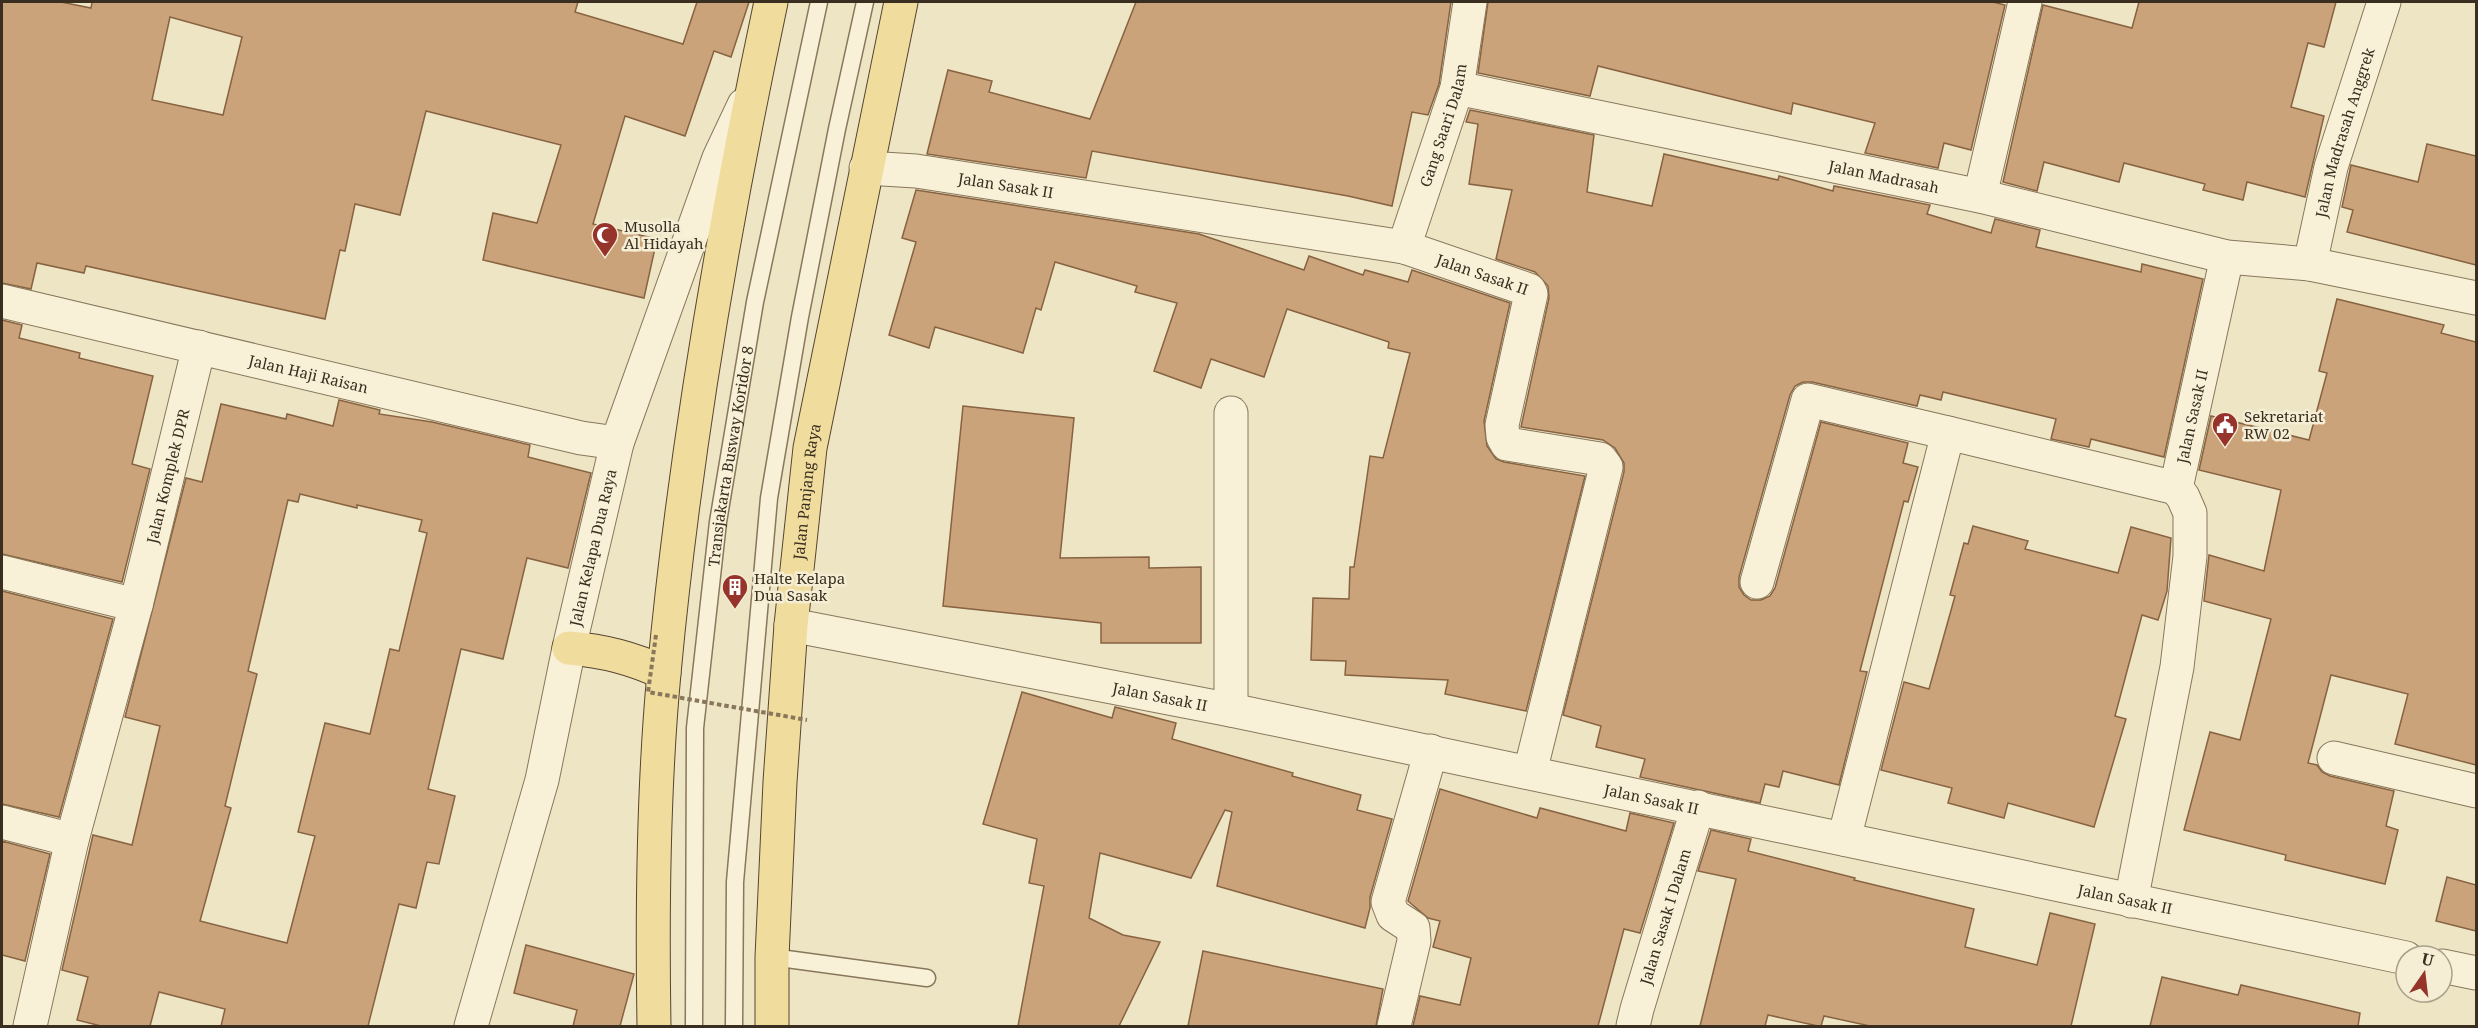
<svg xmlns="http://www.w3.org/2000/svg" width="2478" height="1028" viewBox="0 0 2478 1028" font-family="'Noto Serif',serif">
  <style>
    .building { fill: #cba37b; stroke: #876341; stroke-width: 1.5; fill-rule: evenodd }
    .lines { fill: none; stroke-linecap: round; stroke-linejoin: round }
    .service-casing { stroke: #88775b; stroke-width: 19 }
    .minor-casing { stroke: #88775b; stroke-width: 35 }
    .tertiary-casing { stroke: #88775b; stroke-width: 35 }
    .primary-casing { stroke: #56452f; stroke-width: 35 }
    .service { stroke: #f8f1d8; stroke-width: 16 }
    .minor { stroke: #f8f1d8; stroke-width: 33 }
    .tertiary { stroke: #f8f1d8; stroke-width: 33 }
    .primary { stroke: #f0dd9e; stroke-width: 33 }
    .path-bridge { stroke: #88775b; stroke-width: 4; stroke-dasharray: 4.5 3; stroke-linecap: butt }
    .labels { text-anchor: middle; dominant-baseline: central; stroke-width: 5; stroke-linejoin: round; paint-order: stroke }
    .street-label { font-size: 15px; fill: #392e1f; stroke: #f5eed4 }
    .poi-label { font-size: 15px; fill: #392e1f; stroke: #f5eed4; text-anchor: start }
  </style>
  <rect width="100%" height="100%" fill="#eee5c5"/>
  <!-- building -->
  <path class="building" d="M2,2H61L91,8L92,2H578L575,12L683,44L697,2H749L731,57L714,51L685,136L625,116L593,224L657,239L644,298L483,260L493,213L537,223L561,145L426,111L400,215L355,204L345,251L340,250L325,319L86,266L84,273L37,263L31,289L2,283ZM170,17L242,37L223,115L152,100Z
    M1136,2H1451L1439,84L1428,115L1412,112L1392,206L1348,196L1092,151L1086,178L927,154L948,70L992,81L989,92L1090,119Z
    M1488,2H1993L2005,5L1971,150L1944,143L1938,168L1865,153L1875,123L1793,103L1791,114L1598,66L1590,96L1478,73Z
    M2139,2H2336L2324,47L2308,43L2291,107L2324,116L2305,197L2247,182L2243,200L2203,190L2205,184L2124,163L2119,182L2044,162L2037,191L2003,182L2043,5L2132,28Z
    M1470,110L1594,135L1587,192L1652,206L1664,154L1778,180L1779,176L1833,191L1834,186L1930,205L1927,214L1991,233L1995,219L2040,230L2036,247L2141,272L2142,264L2203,279L2164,457L2091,439L2089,447L2051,439L2056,419L1943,392L1941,400L1920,395L1917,406L1812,382H1803L1795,386L1790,395L1739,577V587L1744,595L1751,600H1761L1770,596L1775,588L1821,422L1908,443L1903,463L1918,467L1908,502L1904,501L1860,671L1867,672L1839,785L1783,771L1779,787L1765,784L1760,803L1640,777L1645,759L1596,747L1601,726L1563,715L1624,472V463L1615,448L1603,440L1521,427L1549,298L1548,286L1535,272L1496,259L1512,190L1469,184L1478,124L1466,122Z
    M2427,144L2476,156V265L2347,232L2353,210L2342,207L2351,165L2418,182Z
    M916,190L1199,234L1304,270L1309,256L1363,275L1365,270L1408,282L1412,270L1510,303L1484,421L1487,446L1496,459L1504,462L1585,476L1526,711L1445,694L1448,680L1345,675L1346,661L1311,660L1313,598L1349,599L1350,567H1354L1370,456L1383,458L1410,353L1388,348L1389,342L1287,309L1264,377L1211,359L1201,388L1154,371L1177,303L1135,292L1137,286L1055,262L1041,310L1036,308L1023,353L935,327L929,348L889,335L916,242L902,238Z
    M2337,299L2444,325L2441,333L2476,342V765L2395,744L2408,694L2331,675L2308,763L2317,765L2322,772L2330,776L2394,791L2386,826L2398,830L2385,884L2285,860L2286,855L2184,830L2210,732L2240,740L2271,619L2204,601L2209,555L2264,571L2281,490L2199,470L2211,416L2309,440L2327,373L2319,371Z
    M2,320L22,325L19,338L80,353L79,358L153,376L132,464L150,469L122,582L2,554Z
    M339,400L380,410L379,414L432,422L530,445L528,457L591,473L568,568L527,558L503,659L461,649L428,789L455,796L439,864L427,862L416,908L399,904L368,1026H221L225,1009L159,992L150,1026H101L77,1020L88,977L62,970L93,835L132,845L160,726L125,717L186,478L202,482L221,404L286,419L287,414L333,426ZM300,494L357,508V505L422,520L419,531L427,533L399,651L390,649L370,734L325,723L298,832L315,836L287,943L200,921L231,808L225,806L257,674L248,671L288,500L298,502Z
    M963,406L1074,418L1060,558L1149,557V568L1201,567V643H1101V623L943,606Z
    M1973,526L2028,541L2025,549L2118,573L2131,527L2171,538L2167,591L2158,620L2142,615L2115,716L2126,719L2094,827L2008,803L2004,818L1948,803L1952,788L1881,770L1904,682L1929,689L1955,596L1950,595L1964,543L1968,544Z
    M2,591L113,619L59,817L2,804Z
    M1022,692L1112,718L1115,707L1176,723L1172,739L1293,773L1292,776L1361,795L1357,810L1392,819L1370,897V908L1365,928L1217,886L1232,812L1225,810L1191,878L1100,853L1089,918L1123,935L1160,942L1119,1026H1018L1044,886L1029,883L1037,839L983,824Z
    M1440,789L1537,818L1540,808L1626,831L1630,813L1674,823L1640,933L1624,929L1598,1026H1413L1420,996L1460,1005L1471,958L1433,947L1440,921L1428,918L1408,901Z
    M1711,830L1751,839L1748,851L1855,878L1854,880L1974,909L1965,947L2037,965L2050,913L2095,924L2071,1026H1870L1824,1016L1821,1026H1818L1768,1015L1765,1026H1700L1736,879L1698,871Z
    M2,841L50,854L25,961L2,955Z
    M2447,877L2476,885V931L2436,921Z
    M526,945L634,974L620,1026H573L577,1010L514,993Z
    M1203,951L1383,989L1376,1026H1188Z
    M2162,977L2238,995L2241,985L2360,1013L2358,1026H2150Z"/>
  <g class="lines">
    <!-- service casing -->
    <g class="service-casing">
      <g id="service">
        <path d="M772,957L927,978"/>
        <path id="s1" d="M694,1026L695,728L718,522L755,302L819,2"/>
        <path d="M734,1026L735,882L769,498L800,317L837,129L865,2"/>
      </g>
    </g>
    <!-- minor casing -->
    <g class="minor-casing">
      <g id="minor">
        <path id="s2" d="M1457,88L1980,196L2227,257L2310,264L2476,298"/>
        <path id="s3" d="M866,168L916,171L1404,247L1529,290L1531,294L1502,425L1503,437L1507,444L1600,459L1606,467L1530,772"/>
        <path d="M1980,196L2025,2"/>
        <path id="s4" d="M1404,247L1457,88L1470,2"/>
        <path id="s5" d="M2310,264L2331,167L2384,2"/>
        <path id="s6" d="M2,301L581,438L617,443"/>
        <path d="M1231,413V710"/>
        <path id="s7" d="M1948,433L2176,488L2227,257"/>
        <path d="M2,572L136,605"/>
        <path d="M1757,582L1808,400L1948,433L1844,839"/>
        <path id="s8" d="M791,625L1231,710L2406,958"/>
        <path d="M2334,758L2476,791"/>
        <path d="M2,822L72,840"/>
        <path d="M2131,901L2177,667L2190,556V513L2183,497L2176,488"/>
        <path d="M2442,966L2476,973"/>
        <path id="s9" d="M30,1026L72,840L136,605L199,347"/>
        <path d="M1394,1026L1414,941L1413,928L1393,915L1388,902L1431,751"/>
        <path id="s10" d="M1633,1026L1637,1009L1698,807"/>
      </g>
    </g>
    <!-- tertiary casing -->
    <g class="tertiary-casing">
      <g id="tertiary">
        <path id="s11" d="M471,1026L542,780L569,648L617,443L719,158L744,105"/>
      </g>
    </g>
    <!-- primary casing -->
    <g class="primary-casing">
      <g id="primary">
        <path d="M569,648C604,651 632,658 664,673"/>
        <path d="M654,1026C652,909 653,790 664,673C685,448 724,223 771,2"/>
        <path id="s12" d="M772,1026V957L780,782L791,625L810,448L901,2"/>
      </g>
    </g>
    <!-- service -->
    <use href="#service" class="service"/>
    <!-- minor -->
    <use href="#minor" class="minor"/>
    <!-- tertiary -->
    <use href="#tertiary" class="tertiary"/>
    <!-- primary -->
    <use href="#primary" class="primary"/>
    <!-- path-bridge -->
    <path class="path-bridge" d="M656,635L648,692L807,720"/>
  </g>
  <!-- icons -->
  <defs>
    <g id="mosque-pin" transform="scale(1.35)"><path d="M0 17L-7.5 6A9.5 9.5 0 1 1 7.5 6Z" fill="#96342c" stroke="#f5eed4"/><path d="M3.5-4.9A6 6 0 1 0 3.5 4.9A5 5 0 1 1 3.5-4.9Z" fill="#fff"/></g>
    <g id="civic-pin" transform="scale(1.35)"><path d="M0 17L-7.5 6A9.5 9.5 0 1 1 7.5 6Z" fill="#96342c" stroke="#f5eed4"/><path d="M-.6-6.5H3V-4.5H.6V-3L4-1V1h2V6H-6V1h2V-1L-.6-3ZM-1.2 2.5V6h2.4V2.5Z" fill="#fff"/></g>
    <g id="building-pin" transform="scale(1.35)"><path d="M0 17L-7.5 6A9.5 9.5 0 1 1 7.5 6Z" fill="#96342c" stroke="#f5eed4"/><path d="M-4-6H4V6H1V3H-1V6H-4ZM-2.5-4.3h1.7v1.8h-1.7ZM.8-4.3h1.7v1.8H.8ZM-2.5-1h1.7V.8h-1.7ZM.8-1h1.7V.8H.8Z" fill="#fff"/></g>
  </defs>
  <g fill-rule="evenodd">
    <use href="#mosque-pin" x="605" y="235"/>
    <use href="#civic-pin" x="2225" y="425"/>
    <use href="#building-pin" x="735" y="587"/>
  </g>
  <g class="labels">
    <!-- street labels -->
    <g class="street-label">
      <text stroke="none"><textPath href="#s4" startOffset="128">Gang Saari Dalam</textPath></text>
      <text stroke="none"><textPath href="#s5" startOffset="136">Jalan Madrasah Anggrek</textPath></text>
      <text stroke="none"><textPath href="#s2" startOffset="436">Jalan Madrasah</textPath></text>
      <text stroke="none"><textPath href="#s3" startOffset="141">Jalan Sasak II</textPath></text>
      <text stroke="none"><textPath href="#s3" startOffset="627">Jalan Sasak II</textPath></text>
      <text stroke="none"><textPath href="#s6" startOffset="315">Jalan Haji Raisan</textPath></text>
      <text stroke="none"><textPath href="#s7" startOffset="308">Jalan Sasak II</textPath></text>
      <text stroke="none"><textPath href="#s1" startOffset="572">Transjakarta Busway Koridor 8</textPath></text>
      <text stroke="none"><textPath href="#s9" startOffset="567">Jalan Komplek DPR</textPath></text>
      <text stroke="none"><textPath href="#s12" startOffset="536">Jalan Panjang Raya</textPath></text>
      <text stroke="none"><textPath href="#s11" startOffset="494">Jalan Kelapa Dua Raya</textPath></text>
      <text stroke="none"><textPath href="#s8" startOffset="376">Jalan Sasak II</textPath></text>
      <text stroke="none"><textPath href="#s8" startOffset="878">Jalan Sasak II</textPath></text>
      <text stroke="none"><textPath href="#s8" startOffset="1362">Jalan Sasak II</textPath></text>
      <text stroke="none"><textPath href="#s10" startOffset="114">Jalan Sasak I Dalam</textPath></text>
    </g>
    <!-- poi labels -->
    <g class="poi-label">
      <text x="624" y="226">Musolla<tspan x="624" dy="17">Al Hidayah</tspan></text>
      <text x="2244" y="416">Sekretariat<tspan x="2244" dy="17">RW 02</tspan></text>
      <text x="754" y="578">Halte Kelapa<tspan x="754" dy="17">Dua Sasak</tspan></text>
    </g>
  </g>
  <!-- border -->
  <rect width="2478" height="1028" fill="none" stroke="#392e1f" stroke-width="6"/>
  <!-- north arrow -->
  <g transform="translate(2424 974) rotate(14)"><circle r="28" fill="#f5eed4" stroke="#aaa18c" stroke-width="1.5"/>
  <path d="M0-4.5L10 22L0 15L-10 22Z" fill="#96342c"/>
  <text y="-9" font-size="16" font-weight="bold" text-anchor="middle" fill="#392e1f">U</text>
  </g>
</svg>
